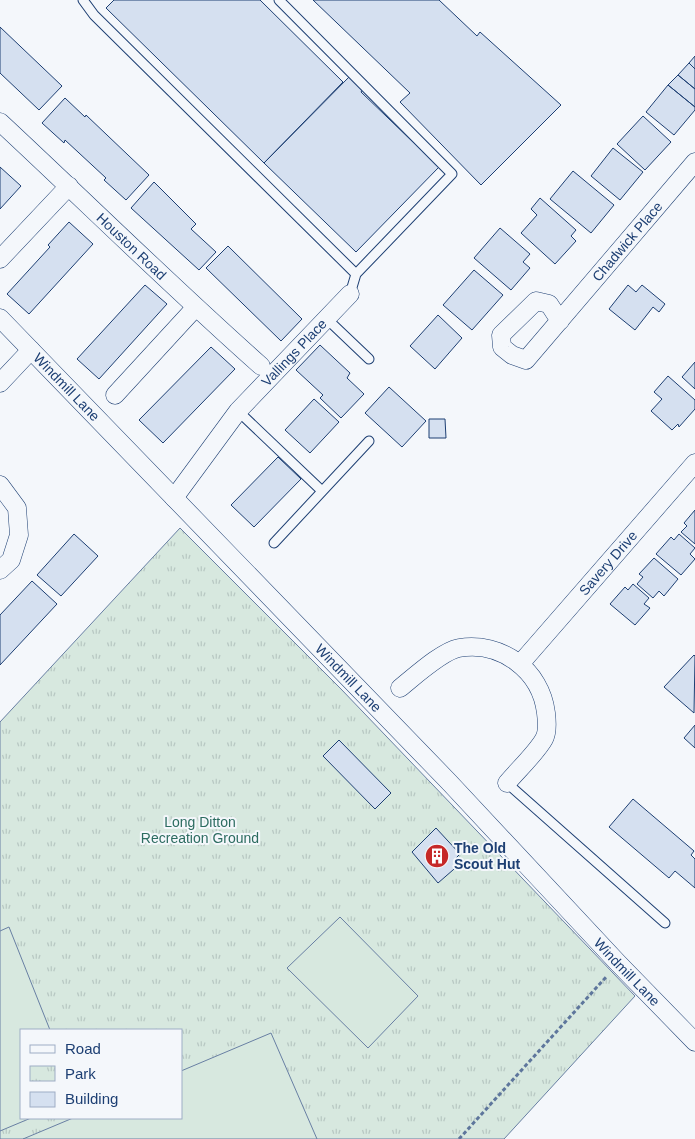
<svg xmlns="http://www.w3.org/2000/svg" width="695" height="1139" viewBox="0 0 695 1139" font-family="Arial,sans-serif">
  <style>
    .park { fill: url(#park-tufts); stroke: #687fa3; fill-rule: evenodd }
    .pitch { fill: #d7e8df; stroke: #687fa3 }
    .building { fill: #d5e0f0; stroke: #1d3f73 }
    .lines { fill: none; stroke-linecap: round; stroke-linejoin: round }
    .lane-casing { stroke: #1d3f73; stroke-width: 11 }
    .street-casing { stroke: #1d3f73; stroke-width: 19 }
    .path { stroke: #5e769c; stroke-width: 3; stroke-dasharray: 4 2.5; stroke-linecap: butt }
    .lane { stroke: #f4f7fb; stroke-width: 9 }
    .street { stroke: #f4f7fb; stroke-width: 18 }
    .labels { text-anchor: middle; dominant-baseline: central; stroke-width: 4; stroke-linejoin: round; paint-order: stroke }
    .street-label { font-size: 14px; fill: #1d3f73; stroke: #f4f7fb }
    .park-label { font-size: 14px; fill: #2c6c60; stroke: #f4f7fb }
    .poi-label { font-size: 14px; font-weight: bold; fill: #1d3f73; stroke: #f4f7fb; text-anchor: start }
  </style>
  <defs>
    <pattern id="park-tufts" width="24" height="20" patternUnits="userSpaceOnUse" patternTransform="scale(1.25)"><rect width="24" height="20" fill="#d7e8df"/><path d="M3 7l-1-3M5 7V3M7 7l1-3M15 17l-1-3M17 17v-4M19 17l1-3" fill="none" stroke="#b8c8c3"/></pattern>
  </defs>
  <rect width="100%" height="100%" fill="#f4f7fb"/>
  <!-- park -->
  <path class="park" d="M180,528L341,689L635,996L504,1139H0V722ZM21,1030H181V1118H21Z"/>
  <!-- pitch -->
  <path class="pitch" d="M340,917L418,996L368,1048L287,968Z
    M9,927L50,1030H21V1118H31L0,1131V931Z
    M271,1033L317,1139H23L73,1118H181V1071Z"/>
  <!-- building -->
  <path class="building" d="M114,0H260L343,82L264,163L106,8Z
    M313,0H439L477,36L480,32L561,105L481,185L400,102L410,93Z
    M0,27L62,86L39,110L0,73Z
    M695,56V69L689,63Z
    M689,63L695,69V89L678,75Z
    M678,75L695,89V107L668,85Z
    M350,76L363,89L361,92L439,167L356,252L264,163Z
    M668,85L695,107V110L674,135L646,112Z
    M65,98L85,117L86,115L149,175L126,200L104,180L106,178L65,140L64,143L42,123Z
    M643,116L671,142L645,170L617,144Z
    M613,148L643,172L620,200L591,176Z
    M0,167L21,186L0,209Z
    M573,171L614,205L591,233L550,199Z
    M154,182L196,224L191,229L216,252L199,270L131,208Z
    M540,198L576,230L571,236L576,241L555,264L521,233L537,215L531,209Z
    M69,222L93,244L29,314L7,294L50,247L48,245Z
    M500,228L530,254L523,262L530,268L511,290L474,258Z
    M228,246L302,319L281,341L206,268Z
    M474,270L503,295L472,330L443,305Z
    M145,285L167,304L99,379L77,359Z
    M628,285L636,292L642,285L665,304L659,312L653,307L635,330L609,309Z
    M438,315L462,338L435,369L410,346Z
    M320,345L350,373L347,378L364,394L341,418L320,398L323,395L296,370Z
    M211,347L235,369L163,443L139,420Z
    M695,362V389L682,377Z
    M668,376L695,400V409L679,427L678,424L672,430L651,411L662,399L654,392Z
    M389,387L426,421L402,447L365,413Z
    M314,399L339,422L310,453L285,430Z
    M429,419H445L446,438H429Z
    M278,457L301,479L254,527L231,505Z
    M695,510V544L681,532L687,526L684,523Z
    M74,534L98,556L61,596L37,575Z
    M679,534L695,548L690,554L695,559L681,575L656,554L671,537L674,540Z
    M654,558L678,579L664,596L659,591L653,598L637,584L643,577L639,574Z
    M32,581L57,604L0,665V615Z
    M633,584L649,598L644,604L650,608L635,625L610,604L625,587L628,590Z
    M694,655L695,656L694,713L664,687Z
    M695,725V748L684,738Z
    M339,740L391,793L375,809L323,756Z
    M633,799L694,851L691,855L695,859V888L675,871L669,878L609,827Z
    M436,828L460,854L456,858L461,863L438,883L412,852Z"/>
  <g class="lines">
    <!-- lane casing -->
    <g class="lane-casing">
      <path id="lane" d="M83,0L94,15L356,274
        M279,0L452,174L356,274L350,294
        M327,319L369,359
        M238,411L322,491
        M274,543L369,441
        M507,783L665,923"/>
    </g>
    <!-- street casing -->
    <g class="street-casing">
      <g id="street">
        <path id="s1" d="M0,122C87,203 172,287 261,366"/>
        <path d="M0,259L69,186"/>
        <path id="s2" d="M0,318L449,782L618,963L695,1042"/>
        <path id="s3" d="M560,321L549,304L536,301L501,335L502,347L512,355L526,360L695,162"/>
        <path d="M0,383L31,350"/>
        <path d="M115,395L195,308"/>
        <path d="M0,485L17,508L19,535L11,560L0,570"/>
        <path id="s4" d="M174,498L238,411L350,294"/>
        <path id="s5" d="M520,664L695,463"/>
        <path d="M400,688C414,677 442,651 459,648C501,641 541,670 546,713C547,721 548,732 544,739C537,752 517,771 507,783"/>
      </g>
    </g>
    <!-- path -->
    <path class="path" d="M459,1139L607,976"/>
    <!-- lane -->
    <use href="#lane" class="lane"/>
    <!-- street -->
    <use href="#street" class="street"/>
  </g>
  <!-- icons -->
  <defs>
    <g id="building-disc" transform="scale(1.25)"><circle r="9.5" fill="#c62828" stroke="#f4f7fb"/><path d="M-4-6H4V6H1V3H-1V6H-4ZM-2.5-4.3h1.7v1.8h-1.7ZM.8-4.3h1.7v1.8H.8ZM-2.5-1h1.7V.8h-1.7ZM.8-1h1.7V.8H.8Z" fill="#fff"/></g>
  </defs>
  <g fill-rule="evenodd">
    <use href="#building-disc" x="437" y="856"/>
  </g>
  <g class="labels">
    <!-- street labels -->
    <g class="street-label">
      <text stroke="none"><textPath href="#s3" startOffset="278">Chadwick Place</textPath></text>
      <text stroke="none"><textPath href="#s1" startOffset="181">Houston Road</textPath></text>
      <text stroke="none"><textPath href="#s4" startOffset="189">Vallings Place</textPath></text>
      <text stroke="none"><textPath href="#s2" startOffset="96">Windmill Lane</textPath></text>
      <text stroke="none"><textPath href="#s5" startOffset="134">Savery Drive</textPath></text>
      <text stroke="none"><textPath href="#s2" startOffset="501">Windmill Lane</textPath></text>
      <text stroke="none"><textPath href="#s2" startOffset="906">Windmill Lane</textPath></text>
    </g>
    <!-- park labels -->
    <g class="park-label">
      <text x="200" y="822">Long Ditton<tspan x="200" dy="16">Recreation Ground</tspan></text>
    </g>
    <!-- poi labels -->
    <g class="poi-label">
      <text x="454" y="848">The Old<tspan x="454" dy="16">Scout Hut</tspan></text>
    </g>
  </g>
  <!-- legend -->
  <rect x="20" y="1029" width="162" height="90" fill="#f4f7fb" stroke="#9eadc5"/>
  <rect x="30" y="1045" width="25" height="8" fill="#f4f7fb" stroke="#9eadc5"/>
  <text x="65" y="1054" font-size="15" fill="#1d3f73">Road</text>
  <rect x="30" y="1066" width="25" height="15" fill="url(#park-tufts)" stroke="#9eadc5"/>
  <text x="65" y="1079" font-size="15" fill="#1d3f73">Park</text>
  <rect x="30" y="1092" width="25" height="15" fill="#d5e0f0" stroke="#9eadc5"/>
  <text x="65" y="1104" font-size="15" fill="#1d3f73">Building</text>
</svg>
